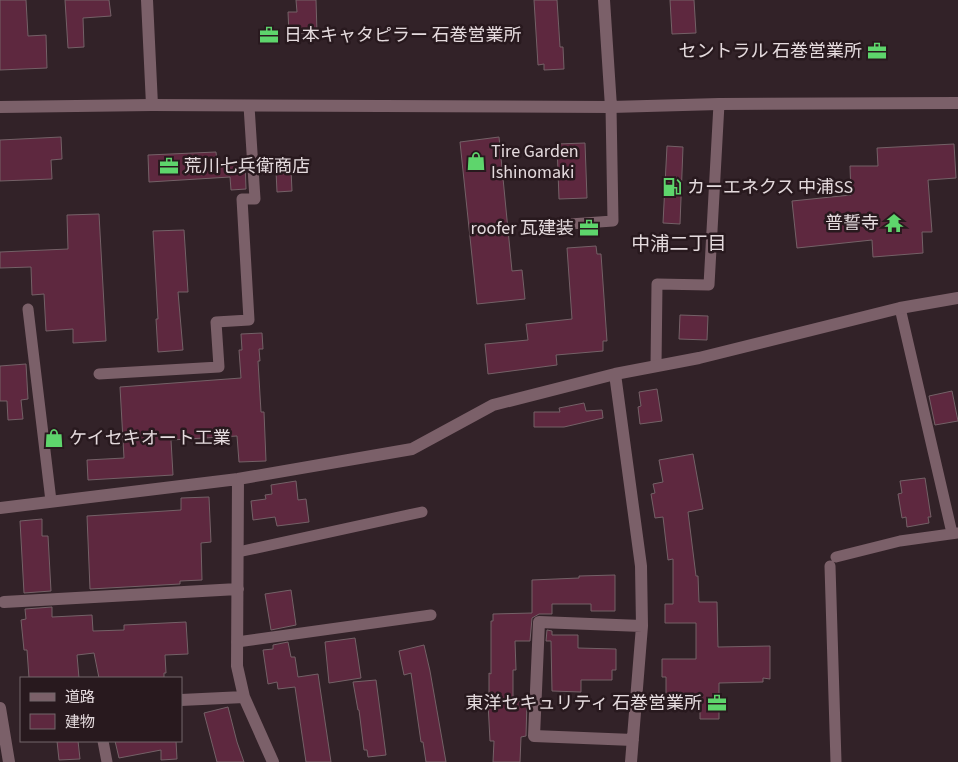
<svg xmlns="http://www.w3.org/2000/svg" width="958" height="762" viewBox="0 0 958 762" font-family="'Source Sans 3','Noto Sans JP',sans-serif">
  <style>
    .building { fill: #5e283f; stroke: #746167 }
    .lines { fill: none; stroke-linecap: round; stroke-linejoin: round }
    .service { stroke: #7b6069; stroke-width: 11 }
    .minor { stroke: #7b6069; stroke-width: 12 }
    .tertiary { stroke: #7b6069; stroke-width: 12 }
    .labels { text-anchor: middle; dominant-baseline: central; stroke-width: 5; stroke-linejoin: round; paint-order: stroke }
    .poi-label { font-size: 18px; fill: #e4dadd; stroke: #28191e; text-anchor: start }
    .neighbourhood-label { font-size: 19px; fill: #e4dadd; stroke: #28191e }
  </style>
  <rect width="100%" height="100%" fill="#322228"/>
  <!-- building -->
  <path class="building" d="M0,0H26L28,36L46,35L47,68L0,70Z
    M65,0H109L111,16L83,18L84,47L68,48Z
    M296,0H316L317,33L289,34L288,12H297Z
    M534,0H557L560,47H563L564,69L544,70V64L538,65Z
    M670,0H694L696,33L672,34Z
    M61,137L62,159L51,160L52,179L0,181V140Z
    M499,137L512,271L522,270L525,299L477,304L460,142Z
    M585,143L587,198L559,199L557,144Z
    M954,144L956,178L928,180L932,232H922L923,253L873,257L872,240L797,248L792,201L851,195L850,166H878L877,148Z
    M667,146L683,147L680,224L663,223Z
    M216,152L217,163L245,161L246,189L231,190L230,177L149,182L148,155Z
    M291,170L292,191L277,192L276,171Z
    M99,214L106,341L73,343V329L46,331L44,294L32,295L31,267L0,268V252L68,249L67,215Z
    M184,230L188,292H178L183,350L158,352L156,319H158L153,231Z
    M596,246L597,254H601L607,341H603V351L556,355L557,365L488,374L485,344L528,340L526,324L572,319L567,248Z
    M680,315L708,316L707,340L679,339Z
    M262,333L263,349H259L260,361H258L261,412H264L266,461L239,462L237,436L171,440L173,475L88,480L87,460L124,458L120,387L241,378L239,350H242L241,334Z
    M26,364L28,399L21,400L23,419L8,420L7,401H0V366Z
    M657,389L662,421L640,424L638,407L641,406L639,392Z
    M952,391L958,421L935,425L929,396Z
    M584,403L586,411L602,410L603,418L564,427H534V412H560L559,408Z
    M693,454L703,509L688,512L696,576H698L699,602H717L718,647L770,646V679L763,678V682L719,683V719H700V697H666V677H662V659H696V623H665V604H673V559L668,560L663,517L655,518L651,494L655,493L653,484L663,482L659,460Z
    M925,478L931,517H928L929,523L907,527L906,517L902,518L898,494L902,493L900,481Z
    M296,481L298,500L306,499L309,522L277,526L275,517L253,520L251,501L266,499L265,495L272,494L271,485Z
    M209,497L211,542L201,543L202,580L180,581V584L90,589L87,516L181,510V498Z
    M42,519V536H48L51,591L24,593L20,521Z
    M615,575V611H591V604H552V614H539L532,618L530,641H515L516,670H513V701H527L526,736L521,737L520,762H493L494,741H490L488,703H489V673L491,674V621H493V614L532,613V580L579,578V576Z
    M291,590L296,625L271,630L265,594Z
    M52,607V617L92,615L93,631L124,630V625L186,622L188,654L165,655L166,673H164V678H99L94,653L77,655L79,678H29L27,650H24L21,620L26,619L25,609Z
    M547,630L552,631V635H578V648L616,649V670H612V680H581V692L552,691L551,641H546Z
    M355,638L361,678L329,683L325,642Z
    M288,642L291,657H295L298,677L318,674L331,762H306L295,687L278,689L277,682L268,684L263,650L273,649V645Z
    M424,645L430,671L446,762H426L423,742H421L411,673L404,675L399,651Z
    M376,680L386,755L368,757L367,750H364L359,710H358L353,682Z
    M228,707L237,742L244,762H217L204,713Z
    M57,741H78L80,759L59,760Z
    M115,741H176L177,759L161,760V750L119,758Z"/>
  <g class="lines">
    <!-- service -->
    <path class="service" d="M570,224L613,221L611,107
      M900,308L952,533
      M28,309L51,501
      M656,366L657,284L709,285L719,104
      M99,374L219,367L216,322L249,320L242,199H255L249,106
      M238,552L422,512
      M836,557L900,541L958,533
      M830,566L836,762
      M237,642L431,615
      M103,741L107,762"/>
    <!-- minor -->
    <path class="minor" d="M147,0L152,105
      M615,374L641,566L642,626L631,762
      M238,479L237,666L244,697L273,762
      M0,508L238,479L412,449L493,405L615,374L699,358L900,308L958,298
      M4,602L238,589
      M181,700L244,697
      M633,740L534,736L539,622L642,626"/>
    <!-- tertiary -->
    <path class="tertiary" d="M604,0L611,107
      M0,107L152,105L611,107L719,104L958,103
      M0,708L9,762"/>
  </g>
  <!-- icons -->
  <defs>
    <g id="office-bare" transform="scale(1.5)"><path d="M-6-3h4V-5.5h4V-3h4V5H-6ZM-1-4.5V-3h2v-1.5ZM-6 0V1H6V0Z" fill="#5ed56c" stroke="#28191e" stroke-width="2.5" paint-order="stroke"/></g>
    <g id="shop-bare" transform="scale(1.5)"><path d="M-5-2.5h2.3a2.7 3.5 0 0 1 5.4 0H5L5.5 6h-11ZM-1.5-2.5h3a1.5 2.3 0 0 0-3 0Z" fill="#5ed56c" stroke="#28191e" stroke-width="2.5" paint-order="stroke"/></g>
    <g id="fuel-bare" transform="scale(1.5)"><path d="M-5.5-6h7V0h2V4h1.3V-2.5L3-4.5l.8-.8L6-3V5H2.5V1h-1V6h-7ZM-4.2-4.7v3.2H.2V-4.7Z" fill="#5ed56c" stroke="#28191e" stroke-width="2.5" paint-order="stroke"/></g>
    <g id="temple-bare" transform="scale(1.5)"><path d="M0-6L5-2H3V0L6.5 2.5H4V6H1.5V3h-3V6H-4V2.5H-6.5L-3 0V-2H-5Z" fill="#5ed56c" stroke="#28191e" stroke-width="2.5" paint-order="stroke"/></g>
  </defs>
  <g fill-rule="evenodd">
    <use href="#office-bare" x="269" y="35"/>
    <use href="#office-bare" x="877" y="51"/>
    <use href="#shop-bare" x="476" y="161"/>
    <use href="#office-bare" x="169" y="166"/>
    <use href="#fuel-bare" x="672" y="187"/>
    <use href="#temple-bare" x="894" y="223"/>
    <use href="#office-bare" x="589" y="228"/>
    <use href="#shop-bare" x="54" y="438"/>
    <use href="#office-bare" x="717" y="703"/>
  </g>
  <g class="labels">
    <!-- poi labels -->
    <g class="poi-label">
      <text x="284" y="35">日本キャタピラー 石巻営業所</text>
      <text x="862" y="51" text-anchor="end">セントラル 石巻営業所</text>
      <text x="491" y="151">Tire Garden<tspan x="491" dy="21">Ishinomaki</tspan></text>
      <text x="184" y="166">荒川七兵衛商店</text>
      <text x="687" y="187">カーエネクス 中浦SS</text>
      <text x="879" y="223" text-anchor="end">普誓寺</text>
      <text x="574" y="228" text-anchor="end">roofer 瓦建装</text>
      <text x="69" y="438">ケイセキオート工業</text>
      <text x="702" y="703" text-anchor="end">東洋セキュリティ 石巻営業所</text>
    </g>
    <!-- neighbourhood labels -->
    <g class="neighbourhood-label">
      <text x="679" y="244">中浦二丁目</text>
    </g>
  </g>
  <!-- legend -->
  <rect x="20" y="677" width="162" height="65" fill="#28191e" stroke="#73666a"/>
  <rect x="30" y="693" width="25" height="8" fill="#7b6069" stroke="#73666a"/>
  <text x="65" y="702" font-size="15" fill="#e4dadd">道路</text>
  <rect x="30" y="714" width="25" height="15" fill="#5e283f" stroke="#73666a"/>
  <text x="65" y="727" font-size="15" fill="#e4dadd">建物</text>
</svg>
